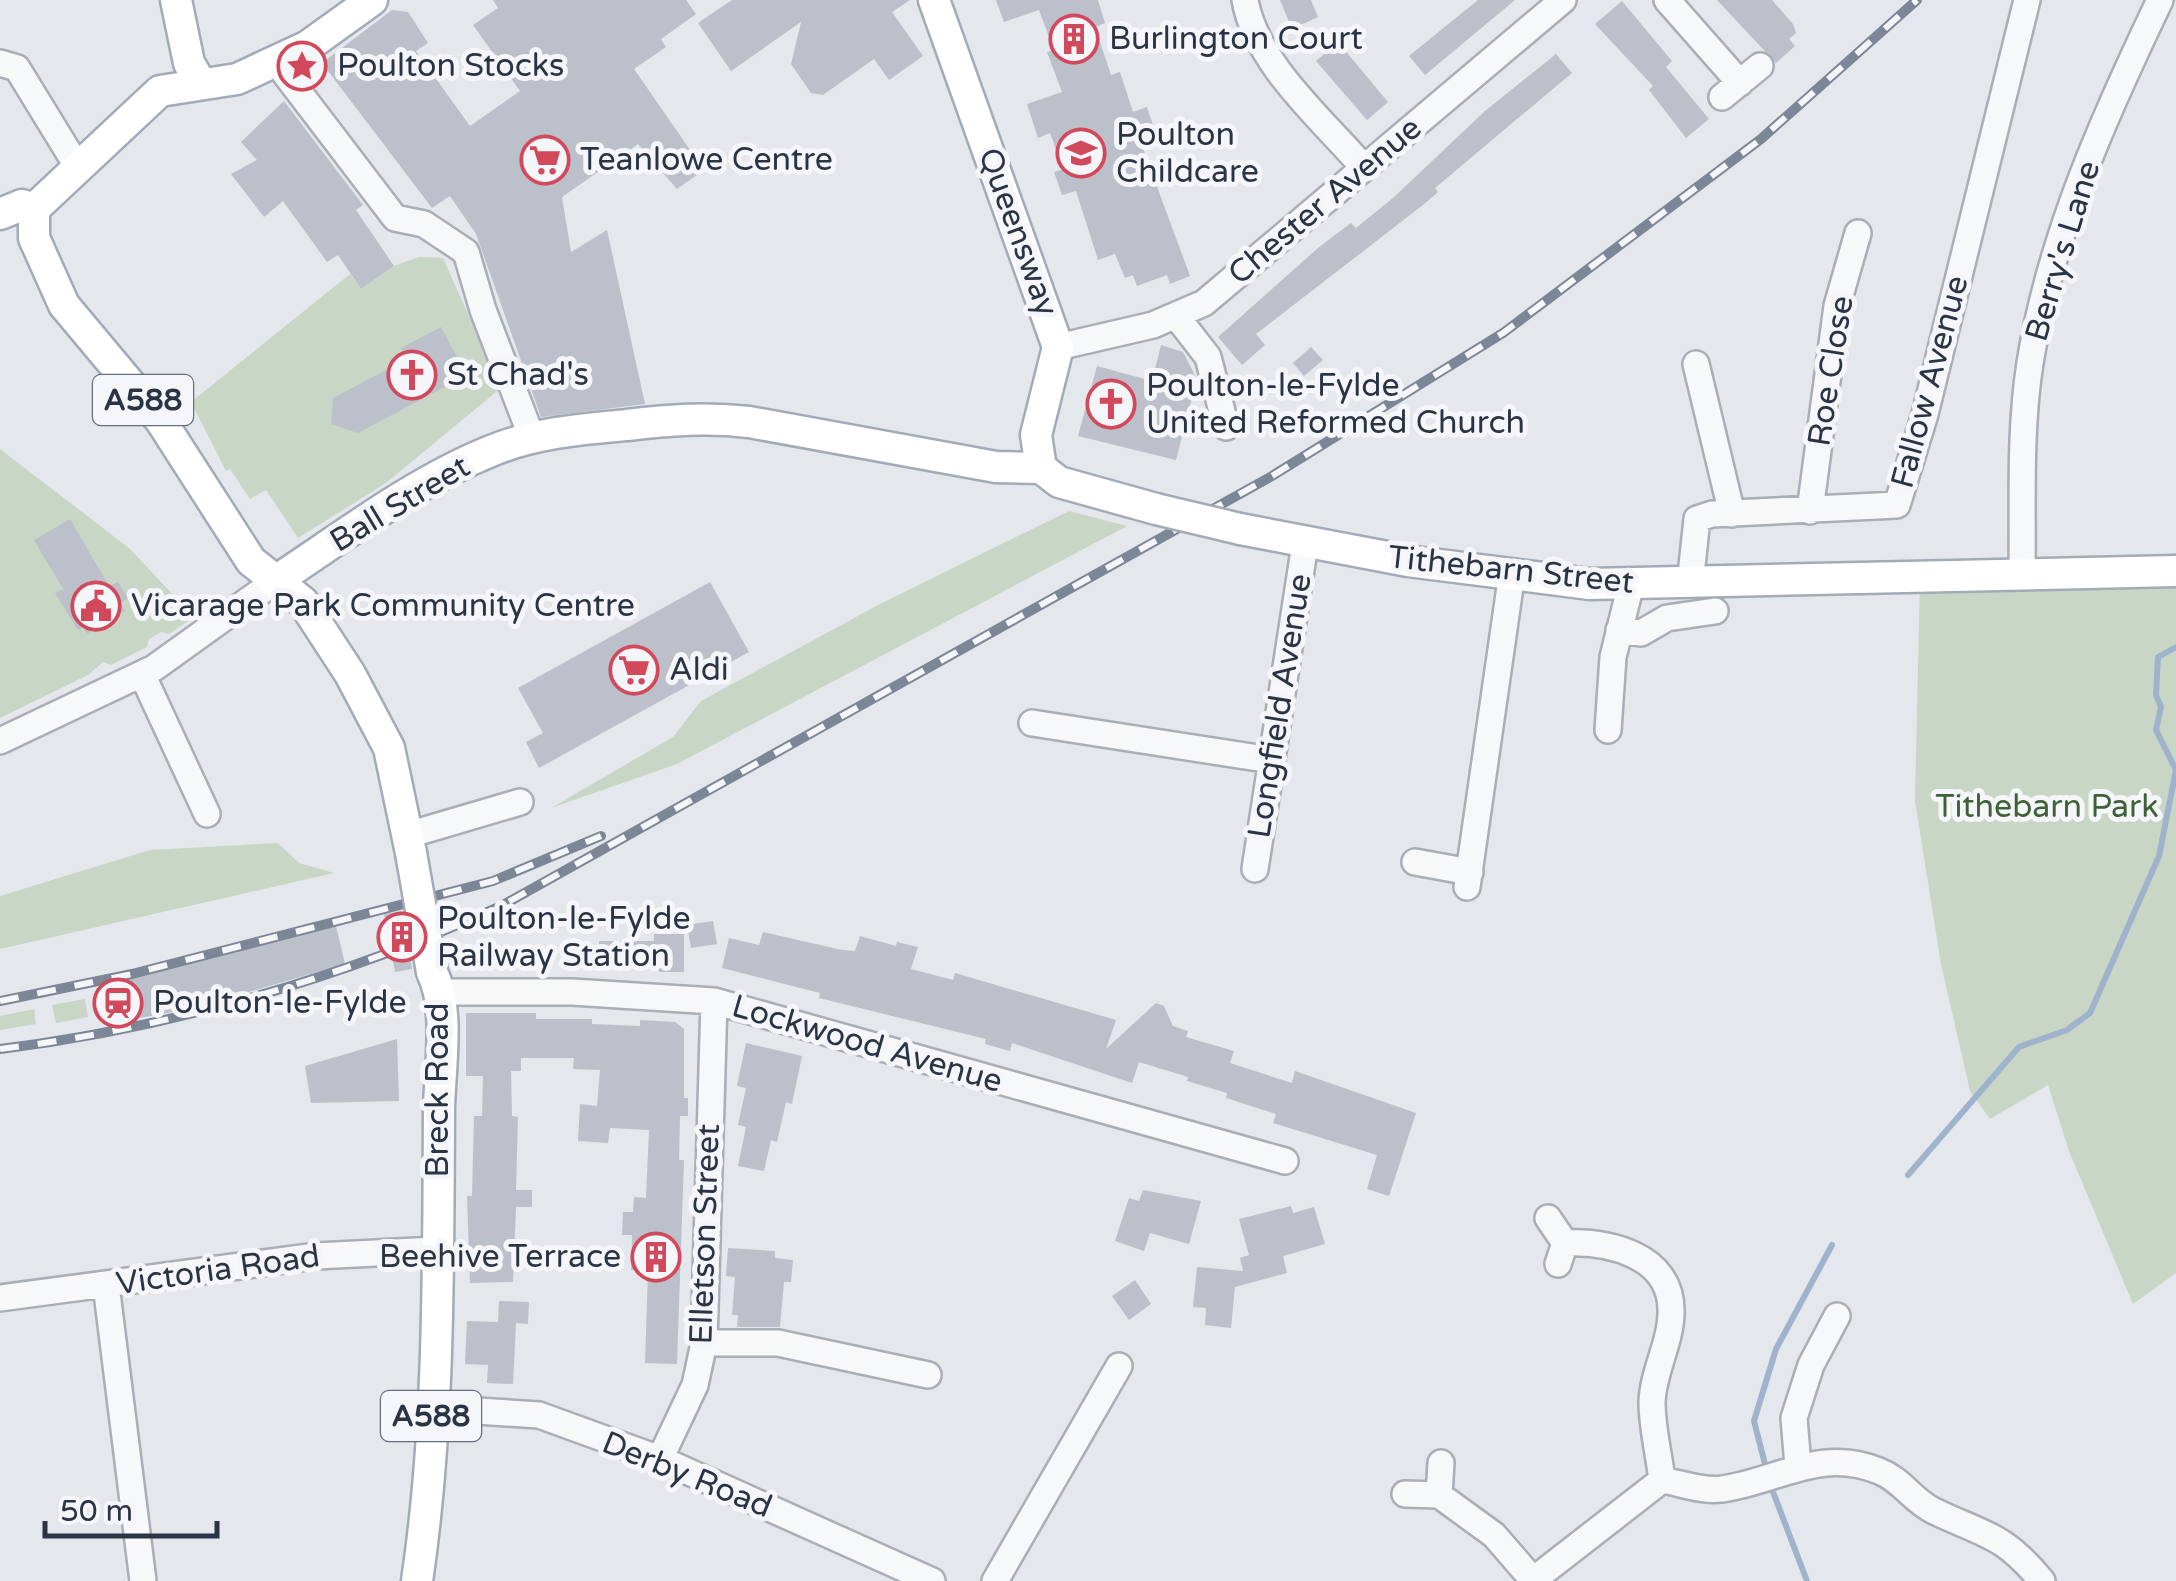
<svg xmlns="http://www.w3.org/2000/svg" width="2176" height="1581" viewBox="0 0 2176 1581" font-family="'Varela Round',sans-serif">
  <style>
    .green { fill: #c9d6c5 }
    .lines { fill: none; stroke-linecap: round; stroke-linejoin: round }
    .stream { stroke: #9fb4cc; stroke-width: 6 }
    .building { fill: #bbc0ca }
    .minor-casing { stroke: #a9aeb7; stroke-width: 30 }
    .major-casing { stroke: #a3abb8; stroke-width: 35 }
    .minor { stroke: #f7f8fa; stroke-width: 25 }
    .major { stroke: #fff; stroke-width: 30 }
    .rail-casing { stroke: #7d8696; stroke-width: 10 }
    .rail { stroke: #f4f6f9; stroke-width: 6; stroke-dasharray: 19; stroke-linecap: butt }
    .major-bridge-casing { stroke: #a3abb8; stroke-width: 35; stroke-linecap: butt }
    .major-bridge { stroke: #fff; stroke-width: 30 }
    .labels { text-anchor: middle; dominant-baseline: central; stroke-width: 10; stroke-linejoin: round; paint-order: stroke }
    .shield { fill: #f4f6f9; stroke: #676e7b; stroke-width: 2.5 }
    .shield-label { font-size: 30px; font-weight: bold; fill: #2b3445 }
    .poi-label { font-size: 32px; fill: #2b3445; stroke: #f4f6f9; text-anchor: start }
    .street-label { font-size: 32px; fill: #2b3445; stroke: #f4f6f9 }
    .park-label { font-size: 32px; fill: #3f6138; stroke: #f4f6f9 }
  </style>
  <rect width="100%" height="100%" fill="#e4e7ec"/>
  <!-- green -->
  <path class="green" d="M419,257L443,258L501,388L386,483L298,538L266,490L250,499L230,469L226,471L191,402L350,274L361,289L394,266Z
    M0,449L129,548L194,617L169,634L161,632L149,639L147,647L111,665L103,662L88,675L0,718Z
    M1069,511L1127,526L677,764L551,808L673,737L701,701L880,604Z
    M2176,571V1273L2133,1304L2069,1151L2048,1085L1990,1119L1970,1091L1941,964L1915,801L1920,578Z
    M278,843L299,863L334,873L0,949V896L150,850Z
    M85,999L88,1017L56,1023L52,1005Z
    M34,1009L36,1024L0,1030V1016Z"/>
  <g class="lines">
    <!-- stream -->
    <path class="stream" d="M2176,647L2158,657L2156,695L2161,707L2156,730L2176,770
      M1908,1175L2019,1047L2067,1030L2090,1013L2159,856L2176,770
      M1767,1472L1754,1421L1776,1349L1832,1245
      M1770,1484L1807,1581"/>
  </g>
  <!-- building -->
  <path class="building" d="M493,0H686L696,14L661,39L666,47L634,69L704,170L677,189L638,144L562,197L571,252L607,230L645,404L541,417L476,234L450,196L432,208L322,63L392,10L408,12L428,43L416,51L470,126L520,91L473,25L498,8Z
    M732,0H910L892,12L923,56L889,80L874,59L823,95L811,93L791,64L801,22L731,71L698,23Z
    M996,0H1098L1105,23L1095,27L1111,75L1120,72L1133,112L1147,107L1157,137L1141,143L1190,276L1170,284L1167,275L1137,286L1133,275L1125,278L1115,254L1098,260L1076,191L1062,195L1054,172L1063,169L1050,133L1038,138L1027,104L1062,92L1047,52L1054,50L1039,10L1004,22Z
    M1280,0H1311L1318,17L1292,29Z
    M1478,0H1515L1425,75L1409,56Z
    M1717,0H1772L1793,24L1796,33L1789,39L1795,46L1776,63Z
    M1622,1L1672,61L1666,67L1709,119L1686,138L1649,90L1653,86L1595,24Z
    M1338,42L1388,102L1367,120L1316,61Z
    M1556,54L1572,73L1435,188L1438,192L1423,205L1256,334L1265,345L1242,365L1218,337L1318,248L1351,223L1356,228L1393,198L1485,111Z
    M284,101L363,205L356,210L394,266L361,289L338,255L327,262L283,201L264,217L231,174L257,160L241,142Z
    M441,327L458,359L443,367L452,383L358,433L331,424L333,398L407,359L401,348Z
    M1161,345L1183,352L1197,379L1176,460L1078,436L1097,366L1152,381Z
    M1311,347L1323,360L1304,376L1293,363Z
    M70,519L109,586L118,582L128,598L120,603L125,611L87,634L83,627L78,630L55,593L63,589L34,540Z
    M710,582L749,652L539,768L526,742L543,733L518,688Z
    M402,911L412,969L395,972L384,914Z
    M713,921L717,944L691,948L687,925Z
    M336,926L345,964L190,1009L139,1018L128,977Z
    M763,932L842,950L855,951L860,936L896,946L897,942L918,947L911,969L953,980L955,973L1116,1020L1106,1049L1156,1003L1164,1006L1173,1026L1188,1031L1186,1037L1234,1051L1230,1063L1292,1083L1295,1071L1416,1113L1389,1196L1367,1189L1377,1155L1273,1123L1276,1114L1226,1098L1227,1093L1187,1081L1188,1077L1139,1062L1132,1083L1012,1043L1010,1051L985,1044L986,1039L819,998L820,993L722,968L729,938L759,945Z
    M654,934H684V972H659V964H599V941H654Z
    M466,1013H536V1019H592V1024L640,1026V1020L675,1022L684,1029V1098H688V1116H680L679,1160H684L677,1364L645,1363L648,1270H631L632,1235H622L623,1212H633L634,1197L646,1198L649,1130L610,1128L608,1143L578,1141L580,1104L597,1106L600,1070L573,1069L574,1058H521V1071H511L512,1116L518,1117L516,1190H532V1207H516L513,1282L470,1283L467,1196H472L474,1116H482L483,1076H466Z
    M397,1039L399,1101L311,1103L305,1066Z
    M746,1043L802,1056L792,1104L786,1102L777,1142L771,1140L764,1171L738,1166L746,1127L738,1125L746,1088L737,1086Z
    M1143,1190L1201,1201L1189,1244L1150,1233L1144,1251L1115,1241L1129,1198L1139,1201Z
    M1291,1206L1293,1213L1314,1207L1325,1244L1283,1256L1287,1273L1235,1287L1231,1328L1205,1325L1206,1308L1193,1307L1197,1267L1243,1271L1240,1258L1249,1255L1239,1219Z
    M728,1248L775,1251V1258L793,1260L791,1282H784L780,1327H737L738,1315H732L735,1277L726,1276Z
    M1135,1280L1151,1304L1129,1320L1112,1296Z
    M499,1301L529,1302L528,1324L516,1323L513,1384L487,1383L488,1365L465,1364L467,1321L498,1322Z"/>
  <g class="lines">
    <!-- minor casing -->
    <g class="minor-casing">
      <path id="minor" d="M1245,0C1256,64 1323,120 1364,168
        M1667,0L1740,83
        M276,62L395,218L424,224L466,252L483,310L532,438
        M0,63L17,68L77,166
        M1722,97L1760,66
        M1177,317L1208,357L1226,427
        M1058,347L1153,325L1204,303L1563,0
        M1696,364L1732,514
        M1810,511L1837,306L1858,233
        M2022,576C2023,505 2019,434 2030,363C2050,236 2105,115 2160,0
        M1690,584L1697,519L1712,514L1897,505L1925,414L2027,0
        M1619,630L1641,633L1667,618L1715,611
        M142,674L207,814
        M1032,723L1271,760
        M1608,730L1613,657L1631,584
        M0,741L154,668L274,582
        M408,835L520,802
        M1415,862L1470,872
        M1255,869L1305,544
        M1467,887L1512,573
        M439,992H572L714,1001L1285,1161
        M1548,1218L1565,1243
        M1558,1264L1565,1243C1608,1241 1671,1255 1671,1310C1672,1340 1653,1371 1652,1402C1652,1427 1659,1455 1662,1480
        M106,1285L143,1581
        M0,1298L316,1256L436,1250
        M704,1343H778L928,1375
        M431,1408L539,1415L660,1459L932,1581
        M660,1459L695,1385L704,1343L714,1001
        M1798,1466L1794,1418L1811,1365L1837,1316
        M1405,1494L1439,1495L1494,1535L1533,1580
        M1439,1495L1441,1463
        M995,1581L1119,1366
        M1532,1581L1662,1480C1680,1483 1704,1492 1722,1489C1779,1481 1819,1447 1879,1471C1902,1480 1913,1501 1934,1511C1986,1536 2002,1533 2042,1581"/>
    </g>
    <!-- major casing -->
    <g class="major-casing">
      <path id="major" d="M176,0L189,63L200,82
        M934,0L1058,347L1036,435L1041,468
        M34,209V238L64,305L161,421L251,561L303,602L350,674L389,748L411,853
        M34,209L160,91L237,79L308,46L372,0
        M0,214L22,205L34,209
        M1240,529L1408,561L1590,584L2176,571
        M274,582C344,536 414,482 491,451C534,433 581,429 627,425C669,420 707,417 749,422L996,467L1041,468L1059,482L1156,509
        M417,1581C440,1426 438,1265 439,1108C440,1067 450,1009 432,972"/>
    </g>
    <!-- minor -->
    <use href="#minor" class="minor"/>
    <!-- major -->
    <use href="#major" class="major"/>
    <!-- rail casing -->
    <g class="rail-casing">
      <path id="rail" d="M0,1001L132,974L493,881L601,836
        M0,1049C172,1028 345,977 503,905L1272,476L1503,333L1761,139L1917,0"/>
    </g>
    <!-- rail -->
    <use href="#rail" class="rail"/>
    <!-- major-bridge casing -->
    <g class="major-bridge-casing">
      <path id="major-bridge" d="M1156,509L1240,529
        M411,853L432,972"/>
    </g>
    <!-- major-bridge -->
    <use href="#major-bridge" class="major-bridge"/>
  </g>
  <!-- icons -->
  <defs>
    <g id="building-ring" transform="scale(2.5)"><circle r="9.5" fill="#f4f6f9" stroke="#d1495b" stroke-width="1.5"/><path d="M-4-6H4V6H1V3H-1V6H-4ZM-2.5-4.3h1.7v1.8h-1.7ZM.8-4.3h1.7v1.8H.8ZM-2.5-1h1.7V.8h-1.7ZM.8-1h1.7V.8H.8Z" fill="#d1495b"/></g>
    <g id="sight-ring" transform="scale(2.5)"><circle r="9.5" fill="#f4f6f9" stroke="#d1495b" stroke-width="1.5"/><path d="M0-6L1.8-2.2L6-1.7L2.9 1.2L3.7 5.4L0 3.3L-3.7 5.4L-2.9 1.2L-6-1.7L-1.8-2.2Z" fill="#d1495b"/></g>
    <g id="school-ring" transform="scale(2.5)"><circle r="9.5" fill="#f4f6f9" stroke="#d1495b" stroke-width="1.5"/><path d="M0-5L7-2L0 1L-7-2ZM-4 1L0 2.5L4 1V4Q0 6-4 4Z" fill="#d1495b"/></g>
    <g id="supermarket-ring" transform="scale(2.5)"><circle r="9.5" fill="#f4f6f9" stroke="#d1495b" stroke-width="1.5"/><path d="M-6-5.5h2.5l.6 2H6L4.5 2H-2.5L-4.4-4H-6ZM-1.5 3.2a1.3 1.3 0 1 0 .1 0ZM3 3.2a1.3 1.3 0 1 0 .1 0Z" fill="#d1495b"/></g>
    <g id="church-ring" transform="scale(2.5)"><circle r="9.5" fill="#f4f6f9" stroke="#d1495b" stroke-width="1.5"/><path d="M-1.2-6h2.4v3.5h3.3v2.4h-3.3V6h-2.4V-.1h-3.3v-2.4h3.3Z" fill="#d1495b"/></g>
    <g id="civic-ring" transform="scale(2.5)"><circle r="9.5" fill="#f4f6f9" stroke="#d1495b" stroke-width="1.5"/><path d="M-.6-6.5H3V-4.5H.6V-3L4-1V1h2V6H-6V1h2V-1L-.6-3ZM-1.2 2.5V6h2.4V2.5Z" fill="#d1495b"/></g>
    <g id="station-ring" transform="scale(2.5)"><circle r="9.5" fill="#f4f6f9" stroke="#d1495b" stroke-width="1.5"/><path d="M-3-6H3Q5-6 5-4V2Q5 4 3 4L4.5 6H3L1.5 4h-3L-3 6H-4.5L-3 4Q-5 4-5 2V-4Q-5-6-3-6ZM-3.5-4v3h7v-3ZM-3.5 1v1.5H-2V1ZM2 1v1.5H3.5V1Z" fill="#d1495b"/></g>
  </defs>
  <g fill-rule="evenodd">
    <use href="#building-ring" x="1074" y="39"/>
    <use href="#sight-ring" x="302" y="66"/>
    <use href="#school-ring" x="1081" y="153"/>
    <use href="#supermarket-ring" x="545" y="160"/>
    <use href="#church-ring" x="412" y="375"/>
    <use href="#church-ring" x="1111" y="404"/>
    <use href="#civic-ring" x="96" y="606"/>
    <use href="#supermarket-ring" x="634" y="670"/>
    <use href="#building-ring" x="402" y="937"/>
    <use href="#station-ring" x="118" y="1003"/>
    <use href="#building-ring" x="656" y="1257"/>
  </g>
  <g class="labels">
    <!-- shield labels -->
    <g class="shield">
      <rect x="93" y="375" width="100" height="50" rx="8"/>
      <rect x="381" y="1391" width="100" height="50" rx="8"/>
    </g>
    <g class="shield-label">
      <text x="143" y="400">A588</text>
      <text x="431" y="1416">A588</text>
    </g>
    <!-- poi labels -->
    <g class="poi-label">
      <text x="1109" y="39">Burlington Court</text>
      <text x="337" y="66">Poulton Stocks</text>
      <text x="1116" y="135">Poulton<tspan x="1116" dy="37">Childcare</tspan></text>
      <text x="580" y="160">Teanlowe Centre</text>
      <text x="447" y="375">St Chad's</text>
      <text x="1146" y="386">Poulton-le-Fylde<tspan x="1146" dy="37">United Reformed Church</tspan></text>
      <text x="131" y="606">Vicarage Park Community Centre</text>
      <text x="669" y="670">Aldi</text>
      <text x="437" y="919">Poulton-le-Fylde<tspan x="437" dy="37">Railway Station</tspan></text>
      <text x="153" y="1003">Poulton-le-Fylde</text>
      <text x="621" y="1257" text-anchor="end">Beehive Terrace</text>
    </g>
    <!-- street labels -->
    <g class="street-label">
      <text transform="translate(1325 201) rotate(-40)">Chester Avenue</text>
      <text transform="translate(1018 232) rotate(70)">Queensway</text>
      <text transform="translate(2063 251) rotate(-73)">Berry's Lane</text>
      <text transform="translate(1831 371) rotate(-81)">Roe Close</text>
      <text transform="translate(1930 382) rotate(-75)">Fallow Avenue</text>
      <text transform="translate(400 504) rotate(-31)">Ball Street</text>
      <text transform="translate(1511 570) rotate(6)">Tithebarn Street</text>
      <text transform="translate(1280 706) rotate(-81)">Longfield Avenue</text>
      <text transform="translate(867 1044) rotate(16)">Lockwood Avenue</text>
      <text transform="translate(438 1090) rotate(-90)">Breck Road</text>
      <text transform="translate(705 1234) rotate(-88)">Elletson Street</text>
      <text transform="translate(218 1270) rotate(-8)">Victoria Road</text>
      <text transform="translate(687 1475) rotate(22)">Derby Road</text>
    </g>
    <!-- park labels -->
    <g class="park-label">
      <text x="2047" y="807">Tithebarn Park</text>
    </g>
  </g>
  <!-- scale -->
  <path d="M45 1521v15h172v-15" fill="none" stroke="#2b3445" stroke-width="5"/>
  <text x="60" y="1521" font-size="30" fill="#2b3445" stroke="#f4f6f9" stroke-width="8" paint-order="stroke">50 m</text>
</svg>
